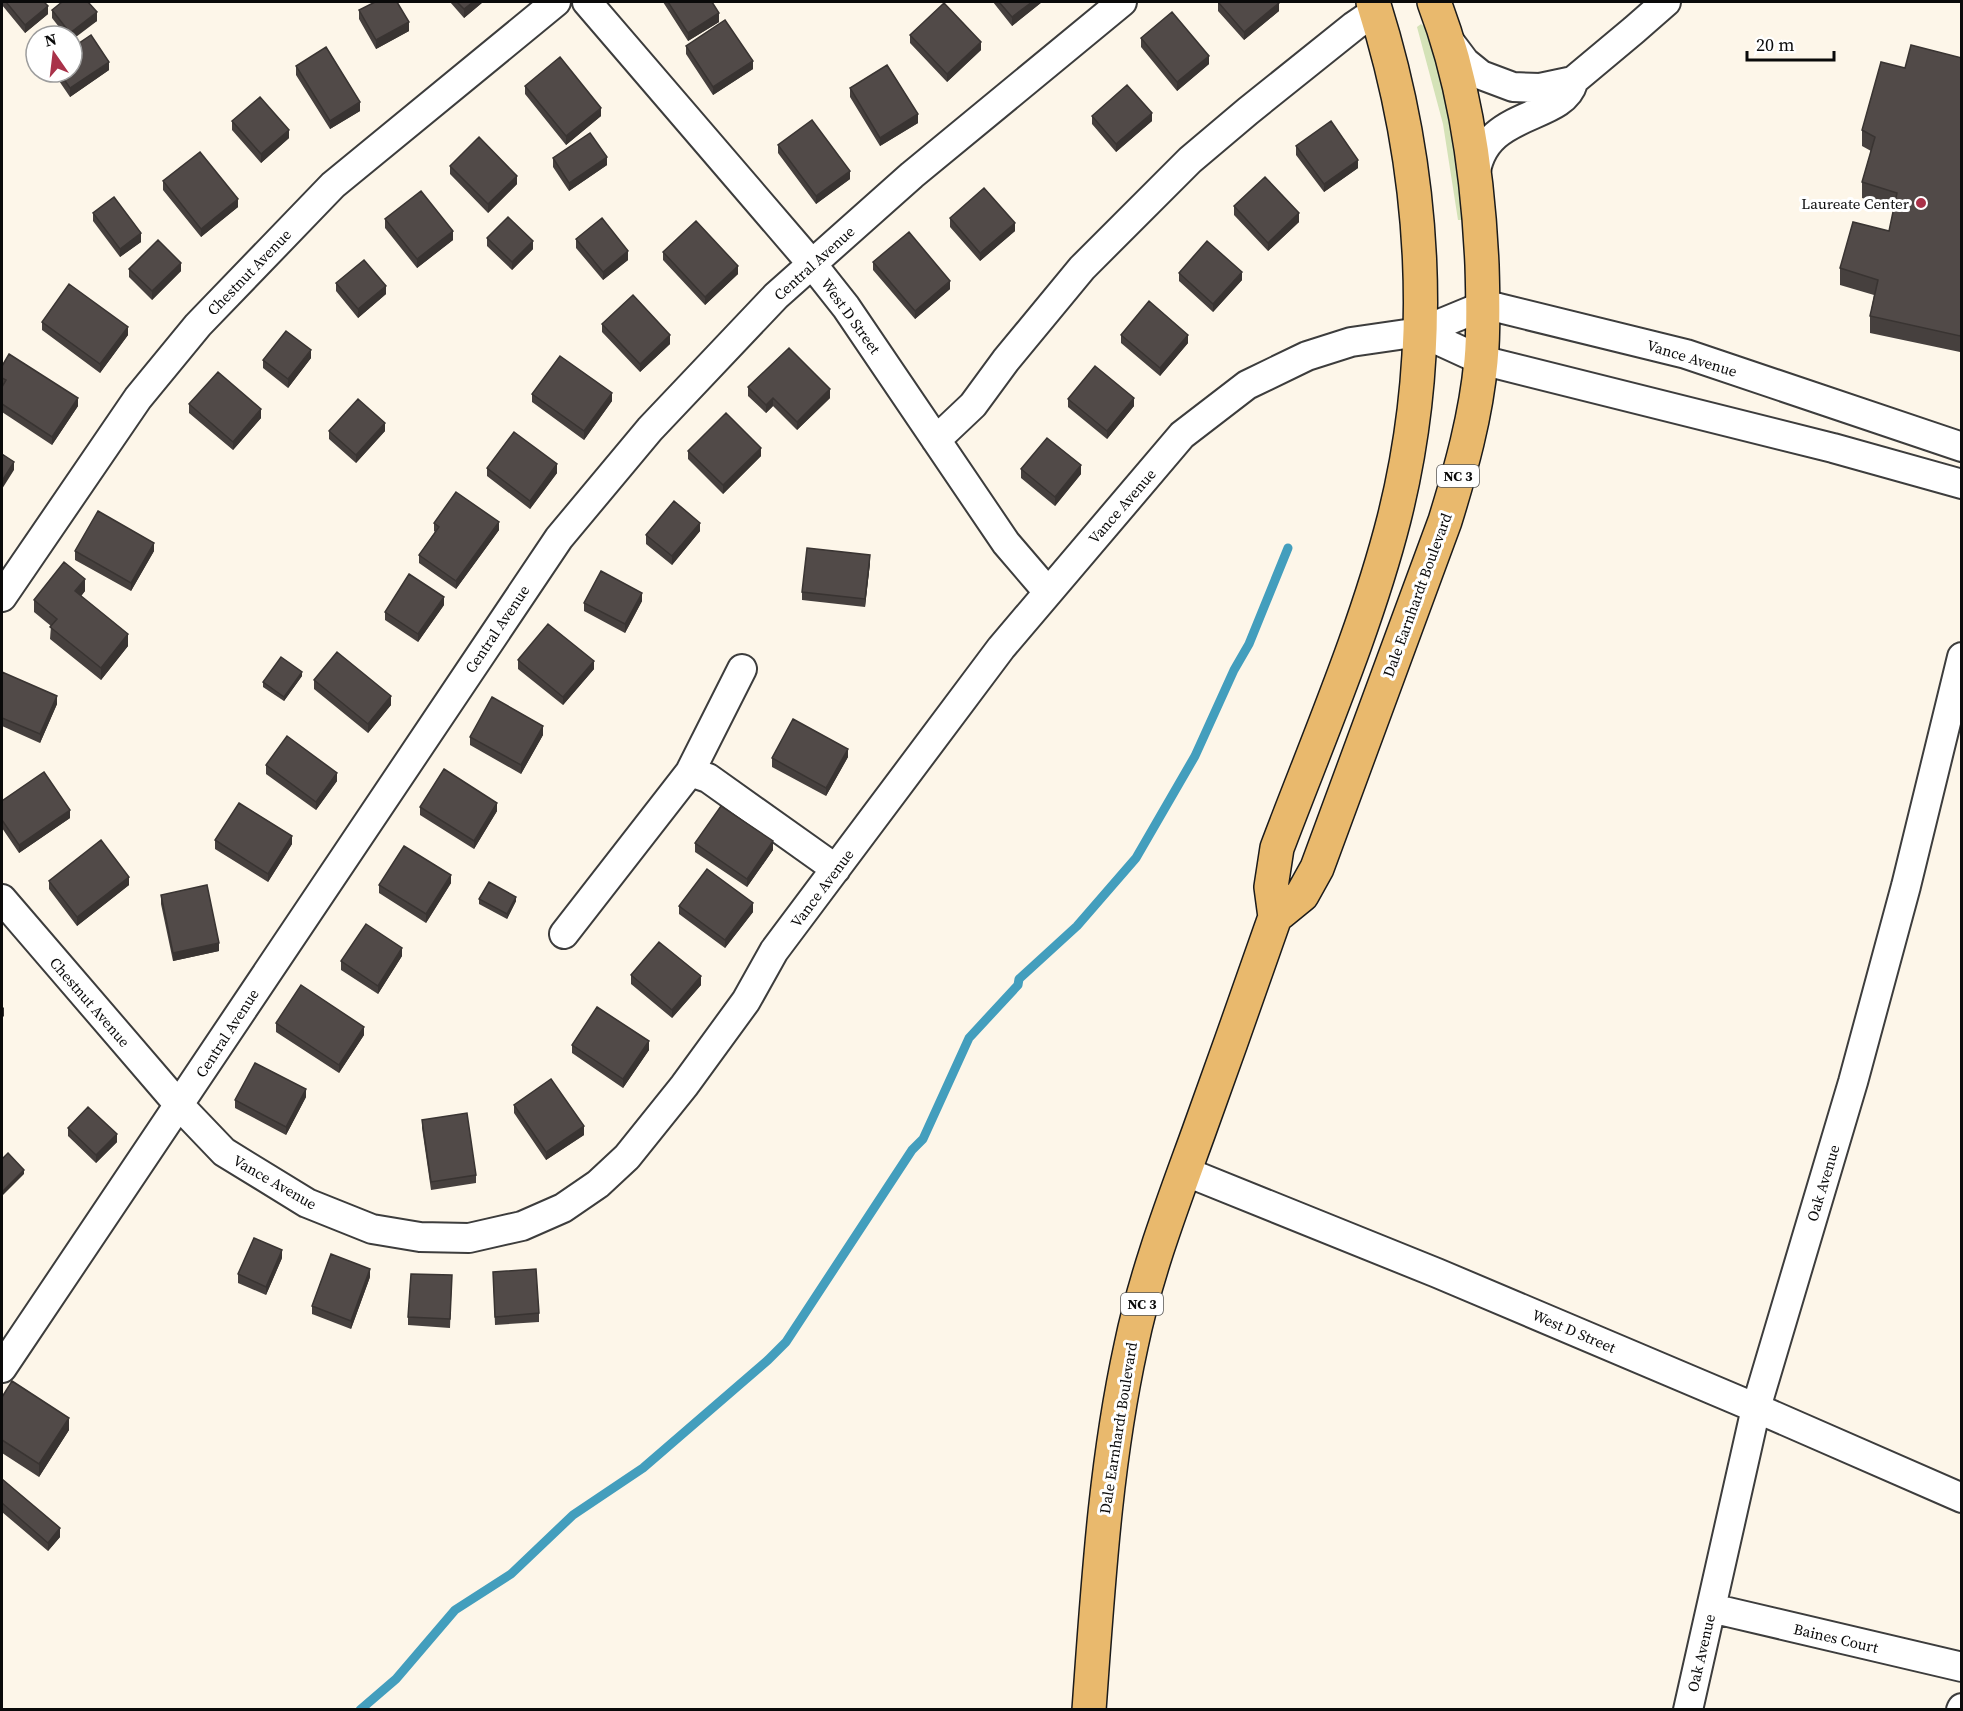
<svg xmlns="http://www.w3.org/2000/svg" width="1963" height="1711" viewBox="0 0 1963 1711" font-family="'Source Serif 4',serif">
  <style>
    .green { fill: #d4e2b7 }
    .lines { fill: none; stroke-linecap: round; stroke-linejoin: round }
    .stream { stroke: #439ebd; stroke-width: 9 }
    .minor-casing { stroke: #3d3d3d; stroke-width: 32 }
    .major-casing { stroke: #1b1b1b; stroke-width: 36 }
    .minor { stroke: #fff; stroke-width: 28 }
    .major { stroke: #e9b96d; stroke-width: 33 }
    .wall { fill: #46403e }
    .shaded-wall { fill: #393432 }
    .building { fill: #514a48; stroke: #393432; stroke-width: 1.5 }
    .poi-dot { fill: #a93249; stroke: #fff; stroke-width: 2 }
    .labels { text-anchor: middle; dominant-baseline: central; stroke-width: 6; stroke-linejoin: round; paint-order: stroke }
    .shield { fill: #fff; stroke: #545454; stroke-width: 1.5 }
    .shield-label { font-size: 14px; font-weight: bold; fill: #0a0a0a }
    .poi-label { font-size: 15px; fill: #0a0a0a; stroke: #fff; text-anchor: end }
    .street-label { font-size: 15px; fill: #0a0a0a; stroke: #fff }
  </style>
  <rect width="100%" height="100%" fill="#fdf6e9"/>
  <!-- green -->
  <path class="green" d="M1421,24C1444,39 1459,188 1462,220H1458L1443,124L1417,27Z"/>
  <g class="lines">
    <!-- stream -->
    <path class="stream" d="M360,1710L396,1679L455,1610L511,1574L573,1515L643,1468L768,1360L786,1342L912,1150L923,1139L969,1038L1018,985L1019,979L1077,926L1136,858L1195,756L1234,670L1249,644L1288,548"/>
    <!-- minor casing -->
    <g class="minor-casing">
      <path id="minor" d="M587,2L812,264L846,307L1006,543L1048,592
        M1447,38L1465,62L1481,75L1513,87L1540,88L1573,81L1634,30L1666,2
        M1475,179C1480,109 1562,122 1573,83
        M1420,332L1481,360L1833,448L1962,484
        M936,440L973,405L1006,360L1082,268L1190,160L1248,111L1354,26L1376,11
        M2,597L138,398L198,325L333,185L556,2
        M690,772L742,669
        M2,899L179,1105L224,1152L307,1203L372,1229L420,1237L469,1238L522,1226L563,1208L598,1184L627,1157L684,1086L746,1001L774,951L1001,648L1182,435L1247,385L1307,356L1351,342L1420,332L1483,306L1499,308L1686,354L1962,447
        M564,934L690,772L708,778L836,869
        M1184,1171L1437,1273L1756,1408L1962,1498
        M2,1368L559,538L650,429L776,296L912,175L1122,2
        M1711,1608L1962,1667
        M1688,1710L1756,1408L1853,1082L1906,886L1962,657
        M1961,1710L1962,1708"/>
    </g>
    <!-- major casing -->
    <g class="major-casing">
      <path id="major" d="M1275,917L1302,895L1317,868L1445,521C1461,469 1476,416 1481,361C1484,329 1483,297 1482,265C1478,176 1466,85 1434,2
        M1089,1710C1098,1587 1105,1465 1131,1346C1146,1273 1173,1203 1198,1134C1224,1062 1250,989 1275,917L1271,887L1277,848C1317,742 1366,629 1394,519C1437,348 1426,169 1373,2"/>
    </g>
    <!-- minor -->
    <use href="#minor" class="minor"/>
    <!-- major -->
    <use href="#major" class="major"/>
  </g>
  <!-- wall -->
  <path class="wall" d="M2,2H44L48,14L25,33L2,5Z
    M450,2H483L464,18Z
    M663,2H712L719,22L688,41Z
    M993,2H1042L1012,26Z
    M1218,2L1279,11L1244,40L1218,11Z
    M52,10L97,21L72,36H66L52,18Z
    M359,10L409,31L376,49L359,19Z
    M910,35L981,50L947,82L910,43Z
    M1141,38L1209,64L1177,91L1141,47Z
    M686,46L753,69L713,95L686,54Z
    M1962,58V348L1960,352L1870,333V316L1874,295L1840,285V268L1889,231L1894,208L1862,198V182L1871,151L1862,146V130L1905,68Z
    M296,66L360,111L330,129L296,75Z
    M109,70L70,97L53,72H72Z
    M525,86L601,116L566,145L525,94Z
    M850,88L918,123L880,146L850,97Z
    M1092,116L1152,121L1116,152L1092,124Z
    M232,121L289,138L261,163L232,130Z
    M778,145L850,179L816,204L778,153Z
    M1296,146L1358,168L1324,192L1296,155Z
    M553,158L607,165L569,191L553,167Z
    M450,166L517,184L488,213L450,174Z
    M163,181L238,207L201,237L163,190Z
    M1234,206L1299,222L1268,251L1234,215Z
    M93,213L141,242L120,257L93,221Z
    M950,218L1015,231L980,261L950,227Z
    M385,219L453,240L417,268L385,228Z
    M487,238L533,249L512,270L487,246Z
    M576,239L628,260L603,280L576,248Z
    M663,252L738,274L705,305L663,260Z
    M873,262L950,289L915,319L873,270Z
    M129,269L181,271L152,300L129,277Z
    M1179,273L1242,280L1213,312L1179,281Z
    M336,283L386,294L358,318L336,291Z
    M42,322L128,335L100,373L42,330Z
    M602,324L670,344L640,372L602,332Z
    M1121,335L1188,343L1160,376L1121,343Z
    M311,358L288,388L263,368V360Z
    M2,366L78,406L52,445L2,412Z
    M748,387L830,398L797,430L773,406L766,413L748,396Z
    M532,394L612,401L584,440L532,402Z
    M1068,399L1134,406L1107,439L1068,407Z
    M189,404L261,418L233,450L189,413Z
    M329,431H385L356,463L329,439Z
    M688,451L761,456L723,494L688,459Z
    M487,468L557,473L530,509L487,476Z
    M1021,469L1081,474L1055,506L1021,478Z
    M434,523L499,530L456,589L419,563V555L435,532L434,531Z
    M700,531L672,565L646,544V535Z
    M75,551H154L131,591L75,560Z
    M870,563L865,607L802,600V592Z
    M85,591L81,596L128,646L101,680L50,639L51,626L34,612V600Z
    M642,601L625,633L584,611V603Z
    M444,605L418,642L385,620V612Z
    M518,660L594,669L563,705L518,669Z
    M2,674L57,704L40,743L2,726Z
    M302,676L284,701L263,687V682Z
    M314,680L391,705L368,733L314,689Z
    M543,735L521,774L470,745V737Z
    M848,757L826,796L772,767V758Z
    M266,765L337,781L316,810L266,774Z
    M2,801L70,818L19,853L2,828Z
    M420,807L497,811L474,849L420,815Z
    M215,840L292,844L268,882L215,849Z
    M695,843L773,850L747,887L695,852Z
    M49,881L129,885L77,926L49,889Z
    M451,883L426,923L379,893V885Z
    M161,895L219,951L173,961L161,904Z
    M479,899L516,901L507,919L479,904Z
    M679,906L753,912L725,948L679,914Z
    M402,956L378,994L341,970V961Z
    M631,975L701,985L672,1018L631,984Z
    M276,1023L364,1035L339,1073L276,1032Z
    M572,1045L649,1050L623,1088L572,1053Z
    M306,1097L286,1135L235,1108V1100Z
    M514,1105L584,1135L546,1160L514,1113Z
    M422,1120L476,1175V1183L431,1190L422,1128Z
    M68,1128L117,1142L96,1163L68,1136Z
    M282,1258L266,1295L238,1283V1274Z
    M493,1272L539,1313V1322L495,1325Z
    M452,1275L450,1328L408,1325V1317Z
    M370,1277L351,1329L312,1314V1306Z
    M2,1397L69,1430L39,1477L2,1453Z
    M2,1479L60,1537L48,1551L2,1512Z"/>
  <!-- shaded-wall -->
  <path class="shaded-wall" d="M473,2H483L464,18V9Z
    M1032,2H1042L1012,26V17Z
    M1279,3V11L1244,40V32Z
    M48,6V14L25,33V25Z
    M97,12V21L72,40V36H70V33Z
    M719,13V22L688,41V33Z
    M409,22V31L376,49V40Z
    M981,42V50L947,82V74Z
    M1209,56V64L1177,91V82Z
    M753,61V69L713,95V87Z
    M109,62V70L70,97V88Z
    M360,102V111L330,129V121Z
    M601,108V116L566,145V136Z
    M1152,113V121L1116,152V144Z
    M918,114V123L880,146V138Z
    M289,130V138L261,163V154Z
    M607,157V165L569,191V183Z
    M1358,160V168L1324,192V184Z
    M850,171V179L816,204V196Z
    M517,176V184L488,213V204Z
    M238,199V207L201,237V229Z
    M1299,213V222L1268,251V243Z
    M1015,223V231L980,261V253Z
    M453,231V240L417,268V259Z
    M141,233V242L120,257V249Z
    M533,241V249L512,270V262Z
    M628,251V260L603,280V272Z
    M181,263V271L152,300V291Z
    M738,266V274L705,305V297Z
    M1242,272V280L1213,312V304Z
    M950,281V289L915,319V311Z
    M386,286V294L358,318V309Z
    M128,327V335L100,373V364Z
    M1962,332V348L1960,352V336Z
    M670,335V344L640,372V364Z
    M1188,335V343L1160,376V368Z
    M311,350V358L288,388V379Z
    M830,389V398L797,430V422Z
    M612,393V401L584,440V431Z
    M78,398V406L52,445V437Z
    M773,398V406L766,413V405Z
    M1134,398V406L1107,439V431Z
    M261,409V418L233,450V442Z
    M385,423V431L356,463V455Z
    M761,448V456L723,494V485Z
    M14,462V470L2,489V481Z
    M557,464V473L530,509V501Z
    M1081,465V474L1055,506V497Z
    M499,522V530L456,589V581Z
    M700,523V531L672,565V556Z
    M154,543V551L131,591V583Z
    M870,555V563L865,607V599Z
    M85,579V591L75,604V591Z
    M642,593V601L625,633V624Z
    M444,597V605L418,642V634Z
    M128,634V646L101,680V668Z
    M594,661V669L563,705V697Z
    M302,672V676L284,701V697Z
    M57,696V704L40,743V734Z
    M391,696V705L368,733V724Z
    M543,726V735L521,774V765Z
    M848,749V757L826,796V788Z
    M337,773V781L316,810V802Z
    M497,803V811L474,849V841Z
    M70,810V818L19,853V845Z
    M292,836V844L268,882V874Z
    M773,841V850L747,887V879Z
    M451,875V883L426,923V914Z
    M129,877V885L77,926V917Z
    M516,897V901L507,919V914Z
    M753,903V912L725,948V940Z
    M219,943V951L173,961V953Z
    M402,948V956L378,994V986Z
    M701,976V985L672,1018V1010Z
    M4,1007V1016L2,1018V1009Z
    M364,1027V1035L339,1073V1065Z
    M649,1041V1050L623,1088V1079Z
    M306,1089V1097L286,1135V1127Z
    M584,1126V1135L546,1160V1152Z
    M117,1134V1142L96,1163V1155Z
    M24,1170V1174L2,1196V1192Z
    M282,1250V1258L266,1295V1287Z
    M370,1269V1277L351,1329V1321Z
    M69,1418V1430L39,1477V1464Z
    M60,1528V1537L48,1551V1543Z"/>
  <!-- building -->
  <path class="building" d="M6,2H44L48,6L25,25Z
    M62,2H88L97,12L70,33L52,10Z
    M375,2H397L409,22L376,40L359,10Z
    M457,2H473L464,9Z
    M668,2H712L719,13L688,33Z
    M999,2H1032L1012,17Z
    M1218,2H1277L1279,3L1244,32Z
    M944,3L981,42L947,74L910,35Z
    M1172,12L1209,56L1177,82L1141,38Z
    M725,20L753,61L713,87L686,46Z
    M91,35L109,62L70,88L59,72H72V48Z
    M1911,45L1962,58V332L1960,336L1870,316L1878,280L1840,268L1853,222L1889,231L1897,193L1862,182L1875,137L1862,130L1881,62L1905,68Z
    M326,47L360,102L330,121L296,66Z
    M560,57L601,108L566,136L525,86Z
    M887,65L918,114L880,138L850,88Z
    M1127,85L1152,113L1116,144L1092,116Z
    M260,97L289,130L261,154L232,121Z
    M812,120L850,171L816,196L778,145Z
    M1331,121L1358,160L1324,184L1296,146Z
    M590,133L607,157L569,183L553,158Z
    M479,137L517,176L488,204L450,166Z
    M200,152L238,199L201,229L163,181Z
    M1265,177L1299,213L1268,243L1234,206Z
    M984,188L1015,223L980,253L950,218Z
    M421,191L453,231L417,259L385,219Z
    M114,197L141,233L120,249L93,213Z
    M508,217L533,241L512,262L487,238Z
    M602,218L628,251L603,272L576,239Z
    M696,221L738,266L705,297L663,252Z
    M909,232L950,281L915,311L873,262Z
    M158,240L181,263L152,291L129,269Z
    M1207,241L1242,272L1213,304L1179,273Z
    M364,260L386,286L358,309L336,283Z
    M69,284L128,327L100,364L42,322Z
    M633,295L670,335L640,364L602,324Z
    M1149,301L1188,335L1160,368L1121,335Z
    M286,331L311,350L288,379L263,360Z
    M789,348L830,389L797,422L773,398L766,405L748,387Z
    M9,354L78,398L52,437L2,404V387L6,380L2,378V366Z
    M560,356L612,393L584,431L532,394Z
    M1095,366L1134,398L1107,431L1068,399Z
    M218,372L261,409L233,442L189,404Z
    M358,399L385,423L356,455L329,431Z
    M726,413L761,448L723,485L688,451Z
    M514,432L557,464L530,501L487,468Z
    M1047,438L1081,465L1055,497L1021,469Z
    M2,454L14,462L2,481Z
    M456,492L499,522L456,581L419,555L439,527L434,523Z
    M674,501L700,523L672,556L646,535Z
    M98,511L154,543L131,583L75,551Z
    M807,548L870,555L865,599L802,592Z
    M64,562L85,579L75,591L128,634L101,668L50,627L57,619L34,600Z
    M601,571L642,593L625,624L584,603Z
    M409,574L444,597L418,634L385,612Z
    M548,624L594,661L563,697L518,660Z
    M337,652L391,696L368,724L314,680Z
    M281,657L302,672L284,697L263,682Z
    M2,672L57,696L40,734L2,718Z
    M492,697L543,726L521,765L470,737Z
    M793,719L848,749L826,788L772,758Z
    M287,736L337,773L316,802L266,765Z
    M444,769L497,803L474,841L420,807Z
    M44,772L70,810L19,845L2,820V801Z
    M239,803L292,836L268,874L215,840Z
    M721,806L773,841L747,879L695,843Z
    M101,840L129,877L77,917L49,881Z
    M404,846L451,875L426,914L379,885Z
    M707,869L753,903L725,940L679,906Z
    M489,882L516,897L507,914L479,899Z
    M207,885L219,943L173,953L161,895Z
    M366,924L402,948L378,986L341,961Z
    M659,942L701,976L672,1010L631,975Z
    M301,985L364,1027L339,1065L276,1023Z
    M597,1007L649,1041L623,1079L572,1045Z
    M255,1063L306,1089L286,1127L235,1100Z
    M551,1079L584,1126L546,1152L514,1105Z
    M88,1107L117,1134L96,1155L68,1128Z
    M467,1113L476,1175L431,1182L422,1120Z
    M8,1153L24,1170L2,1192V1159Z
    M254,1238L282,1250L266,1287L238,1274Z
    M331,1254L370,1269L351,1321L312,1306Z
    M536,1269L539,1313L495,1317L493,1272Z
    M411,1274L452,1275L450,1319L408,1317Z
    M12,1381L69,1418L39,1464L2,1440V1397Z
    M2,1479L60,1528L48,1543L2,1503Z"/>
  <!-- markers -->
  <circle class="poi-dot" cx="1921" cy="203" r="6"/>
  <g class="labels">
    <!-- shield labels -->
    <g class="shield">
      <rect x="1437" y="465" width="42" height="22" rx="4.5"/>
      <rect x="1121" y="1293" width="42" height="22" rx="4.5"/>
    </g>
    <g class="shield-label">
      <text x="1458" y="476">NC 3</text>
      <text x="1142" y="1304">NC 3</text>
    </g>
    <!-- poi labels -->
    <g class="poi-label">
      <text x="1909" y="203">Laureate Center</text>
    </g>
    <!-- street labels -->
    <g class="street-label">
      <text transform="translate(814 263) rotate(-42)">Central Avenue</text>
      <text transform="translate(249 272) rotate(-46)">Chestnut Avenue</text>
      <text transform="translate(851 316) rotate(54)">West D Street</text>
      <text transform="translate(1692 358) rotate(17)">Vance Avenue</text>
      <text transform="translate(1122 506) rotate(-49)">Vance Avenue</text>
      <text transform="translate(1417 595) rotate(-70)">Dale Earnhardt Boulevard</text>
      <text transform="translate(497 629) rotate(-56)">Central Avenue</text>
      <text transform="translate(822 888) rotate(-53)">Vance Avenue</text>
      <text transform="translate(90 1002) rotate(49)">Chestnut Avenue</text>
      <text transform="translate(227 1033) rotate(-57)">Central Avenue</text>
      <text transform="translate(275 1182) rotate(30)">Vance Avenue</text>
      <text transform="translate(1823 1183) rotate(-73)">Oak Avenue</text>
      <text transform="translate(1574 1331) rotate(23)">West D Street</text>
      <text transform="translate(1118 1428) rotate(-81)">Dale Earnhardt Boulevard</text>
      <text transform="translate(1836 1638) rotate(13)">Baines Court</text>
      <text transform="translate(1701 1653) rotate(-77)">Oak Avenue</text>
    </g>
  </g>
  <!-- border -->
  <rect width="1963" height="1711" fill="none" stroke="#0a0a0a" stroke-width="6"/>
  <!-- north arrow -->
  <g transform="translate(54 54) rotate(346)"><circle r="28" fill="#ffffff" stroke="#9d9d9d" stroke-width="1.5"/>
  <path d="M0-4.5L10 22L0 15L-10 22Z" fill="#a93249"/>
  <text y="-9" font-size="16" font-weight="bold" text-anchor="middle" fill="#0a0a0a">N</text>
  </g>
  <!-- scale -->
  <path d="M1747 51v9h87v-9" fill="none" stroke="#0a0a0a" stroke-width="3"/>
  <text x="1756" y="51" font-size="18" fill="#0a0a0a" stroke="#ffffff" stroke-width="4.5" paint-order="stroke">20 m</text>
</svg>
